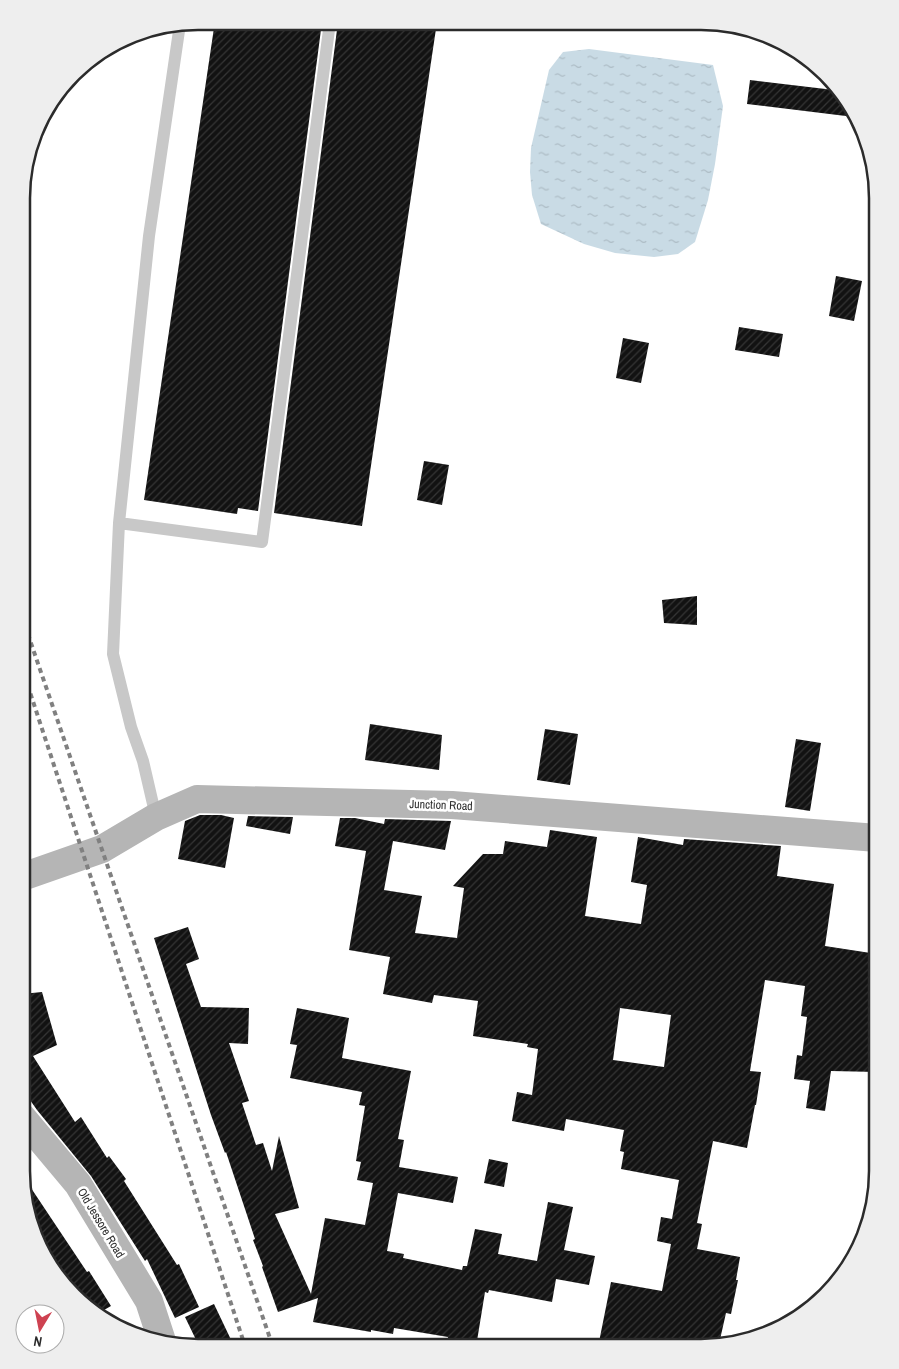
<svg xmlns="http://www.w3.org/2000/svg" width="899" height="1369" viewBox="0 0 899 1369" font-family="'Archivo Narrow',sans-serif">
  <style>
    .water { fill: url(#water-ripples) }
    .building { fill: url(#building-hatch); fill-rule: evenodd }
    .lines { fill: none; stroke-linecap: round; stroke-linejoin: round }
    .lane { stroke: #c8c8c8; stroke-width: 12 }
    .secondary { stroke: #b5b5b5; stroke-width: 28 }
    .rail { stroke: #808080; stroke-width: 4; stroke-dasharray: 5 4; stroke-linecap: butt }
    .labels { text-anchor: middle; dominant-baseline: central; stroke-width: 5; stroke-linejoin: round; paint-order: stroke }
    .street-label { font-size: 12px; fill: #2b2b2b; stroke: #fff }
    .rim { fill: none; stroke: #2b2b2b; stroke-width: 2.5 }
  </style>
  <defs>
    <pattern id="water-ripples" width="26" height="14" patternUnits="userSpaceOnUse" patternTransform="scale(1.25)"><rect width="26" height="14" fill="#c9dbe5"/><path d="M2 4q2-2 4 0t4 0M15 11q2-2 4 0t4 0" fill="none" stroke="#adbcc5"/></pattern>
    <pattern id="building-hatch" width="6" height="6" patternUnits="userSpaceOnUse" patternTransform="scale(1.25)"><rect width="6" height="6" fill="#121212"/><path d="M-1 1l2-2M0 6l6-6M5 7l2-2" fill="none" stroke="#353535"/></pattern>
  </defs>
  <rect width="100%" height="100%" fill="#fff"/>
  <!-- water -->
  <path class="water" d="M589,49L713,65L723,106L715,164L708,200L695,242L678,254L654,257L615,253L584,244L541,224L532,195L530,172L531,148L549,70L563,52Z"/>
  <!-- building -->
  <path class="building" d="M215,21L322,22L258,511L238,508L237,514L144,500Z
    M338,22H437L362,526L274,513Z
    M750,80L834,90L854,117L747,104Z
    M836,276L862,281L854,321L829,316Z
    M739,327L783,334L779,357L735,350Z
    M623,338L649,343L641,383L616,378Z
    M424,461L449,465L442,505L417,500Z
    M697,596V625L664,623L662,600Z
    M370,724L442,735L439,770L365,760Z
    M545,729L578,734L570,785L537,780Z
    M796,739L821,743L810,811L785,807Z
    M200,815H221L234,818L225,868L178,859L185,821Z
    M248,816L293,817L290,834L246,826Z
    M340,818H355L384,824L385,819L451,821L445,850L393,841L384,890L422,896L415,933L457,938L464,888L453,886L483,854H503L505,841L547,847L550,830L597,837L585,916L641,924L647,885L631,882L638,837L683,845L684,839L781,846L777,876L834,884L825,946L877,954V1072L831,1071L825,1111L806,1108L810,1081L794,1079L797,1055L802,1056L807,1017L801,1016L805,986L765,980L750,1071L761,1072L756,1105H755L747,1148L713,1141L697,1223L702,1224L697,1249L740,1257L736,1280H738L731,1314L726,1313L719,1344L701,1348L598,1347L611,1282L662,1291L671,1244L657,1241L661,1217L672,1219L679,1180L621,1169L624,1152L620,1151L624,1130L566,1119L564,1131L512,1121L517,1092L532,1095L538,1049L527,1047L528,1044L473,1036L478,1001L434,995L432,1003L383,994L390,957L349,950L366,851L335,846ZM620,1008L671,1015L664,1067L613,1060Z
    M188,927L199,959L186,964L201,1007L249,1008L248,1044L229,1043L249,1101L242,1103L256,1145L263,1143L272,1171L279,1136L299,1208L275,1214L311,1294L325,1218L365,1225L373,1183L357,1180L361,1162L356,1161L365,1106L359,1105L362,1092L290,1078L297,1045L290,1044L297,1008L349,1018L342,1058L411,1071L398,1139L404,1140L399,1167L458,1177L453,1203L398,1193L387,1251L404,1254L403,1258L462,1270L463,1266H467L475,1229L502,1234L498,1254L537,1261L548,1202L573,1207L564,1250L595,1256L589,1285L556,1279L552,1302L489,1290L488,1293L485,1292L476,1347H446L448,1337L394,1328L393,1334L371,1330V1332L313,1322L318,1298L278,1312L262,1267L263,1266L253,1240L255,1239L226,1152L225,1153L211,1115L154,938Z
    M42,992L57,1045L33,1056L75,1122L81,1117L107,1158L109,1156L126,1179L124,1181L177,1265L179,1264L199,1307L175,1318L147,1259L145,1261L91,1176L37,1110L30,1100L28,1102L21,1101L22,994Z
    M489,1159L508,1163L504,1187L484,1183Z
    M23,1176L87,1272L89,1271L111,1306L97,1314L91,1311L35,1239Z
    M214,1304L234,1346H199L185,1317Z"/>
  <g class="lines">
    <!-- lane -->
    <path class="lane" d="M119,523L262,542L330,22
      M156,817L143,761L131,727L113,654L119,523L149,236L180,24"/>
    <!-- secondary -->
    <path class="secondary" d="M22,877L102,849L156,817L197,799L452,805L877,838
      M21,1116L78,1184L149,1301L162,1341"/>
    <!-- rail -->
    <path class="rail" d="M22,617L273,1347
      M22,668L245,1346"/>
  </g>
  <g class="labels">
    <!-- street labels -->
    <g class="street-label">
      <text transform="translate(441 805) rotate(2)">Junction Road</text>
      <text transform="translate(101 1223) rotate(59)">Old Jessore Road</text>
    </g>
  </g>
  <!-- crop -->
  <path d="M0 0H899V1369H0ZM198 30H701A168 168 0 0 1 869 198V1171A168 168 0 0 1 701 1339H198A168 168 0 0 1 30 1171V198A168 168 0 0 1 198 30Z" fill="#eee" fill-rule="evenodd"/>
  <path class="rim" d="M198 30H701A168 168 0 0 1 869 198V1171A168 168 0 0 1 701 1339H198A168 168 0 0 1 30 1171V198A168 168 0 0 1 198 30Z"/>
  <!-- north arrow -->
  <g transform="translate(40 1329) rotate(190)"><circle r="24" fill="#ffffff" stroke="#aaaaaa"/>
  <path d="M0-4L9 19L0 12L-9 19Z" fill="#ce4251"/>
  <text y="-8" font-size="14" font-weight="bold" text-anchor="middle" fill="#2b2b2b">N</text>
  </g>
</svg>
